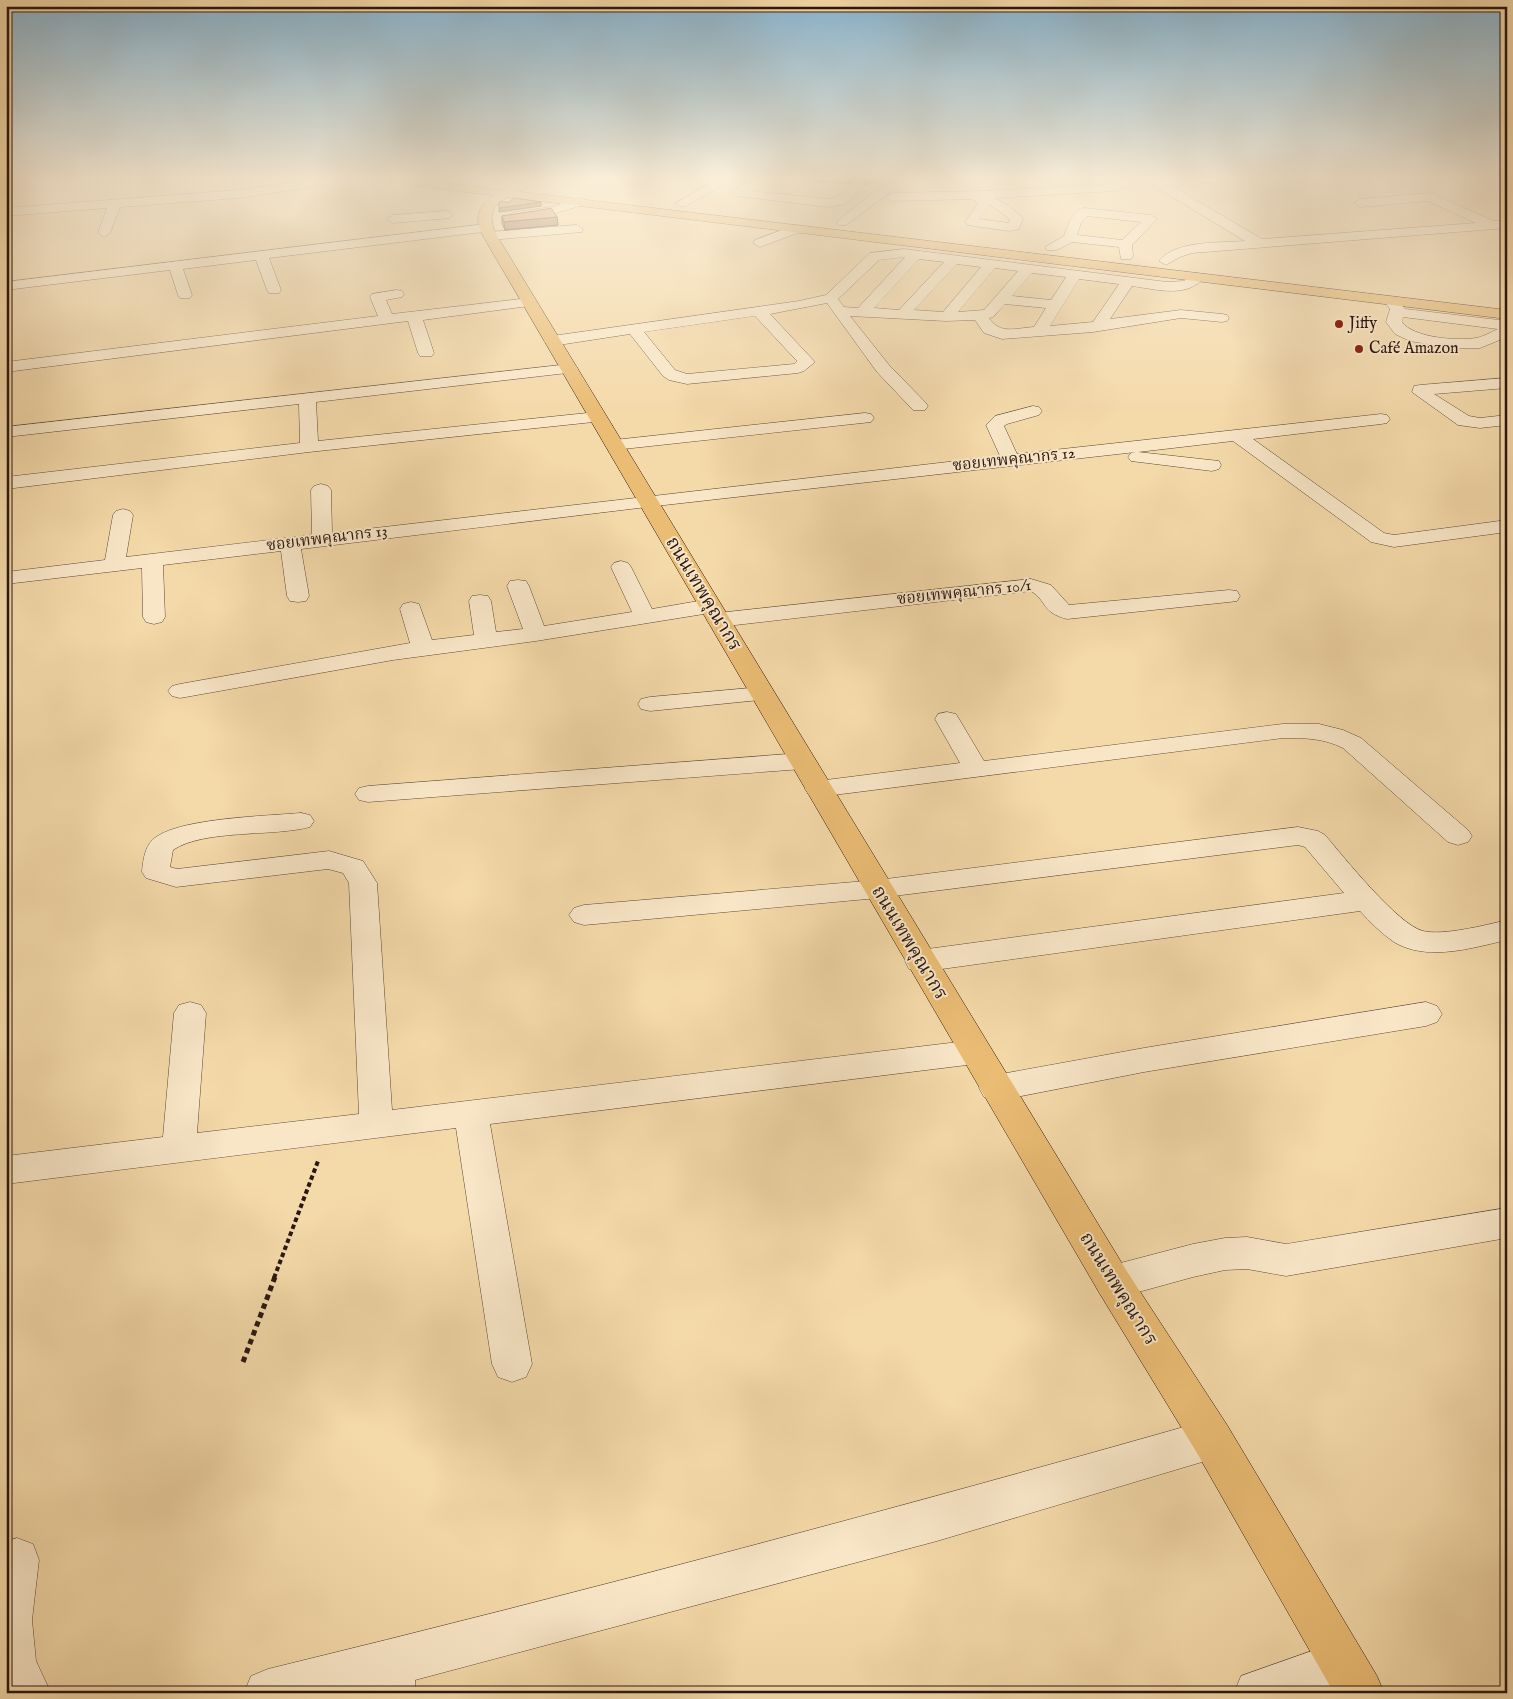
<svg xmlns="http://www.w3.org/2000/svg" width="1513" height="1699" viewBox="0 0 1513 1699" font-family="'IM FELL English','Noto Serif Thai',serif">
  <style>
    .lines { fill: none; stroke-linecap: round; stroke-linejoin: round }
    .minor-casing { stroke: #5c4836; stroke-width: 1 }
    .major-casing { stroke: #2a1710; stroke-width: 1 }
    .highway-casing { stroke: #2a1710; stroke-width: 1 }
    .path-far1 { stroke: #2a1710; stroke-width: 4; stroke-dasharray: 4.5 3; stroke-linecap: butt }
    .path { stroke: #2a1710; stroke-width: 5; stroke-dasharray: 5.5 4; stroke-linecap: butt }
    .minor { fill: #f8e6c7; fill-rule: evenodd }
    .major { fill: #eabc74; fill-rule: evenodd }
    .highway { fill: #eabc74; fill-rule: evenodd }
    .wall { fill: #b57858; stroke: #2a1710 }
    .shaded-wall { fill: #936147; stroke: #2a1710 }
    .building { fill: #d28b66; stroke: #2a1710 }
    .poi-dot { fill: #8f2418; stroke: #f8e6c7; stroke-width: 2 }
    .labels { text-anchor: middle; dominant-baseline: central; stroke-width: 4; stroke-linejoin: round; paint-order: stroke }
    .far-poi-label { font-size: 16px; fill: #2a1710; stroke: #f8e6c7; text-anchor: start }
    .far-street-label { font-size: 16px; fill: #2a1710; stroke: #f8e6c7 }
    .street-label { font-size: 19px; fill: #2a1710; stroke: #f8e6c7 }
  </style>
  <rect width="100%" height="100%" fill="#f4d9a9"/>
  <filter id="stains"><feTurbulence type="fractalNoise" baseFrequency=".004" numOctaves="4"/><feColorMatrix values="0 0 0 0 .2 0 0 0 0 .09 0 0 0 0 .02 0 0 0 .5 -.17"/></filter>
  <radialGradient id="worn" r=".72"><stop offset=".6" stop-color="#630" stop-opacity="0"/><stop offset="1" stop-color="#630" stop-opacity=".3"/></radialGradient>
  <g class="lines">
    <!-- minor casing -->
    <g class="minor-casing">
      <path id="minor" d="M335,177H363L357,180L239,198L120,207L110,233L104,237L98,233L107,208L6,216V208L239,190Z
        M721,177H743L741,179L728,182L686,206L682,207L676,203Z
        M754,177H767L751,191L829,199C845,197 843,187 855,183L861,187L846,204L829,207L736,196L734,193L736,190Z
        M907,177H921L903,189L890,192L846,225H838L836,222L882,186L895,183Z
        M1118,177H1130L1132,183L1130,186L1115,191L994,198L1008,205L1023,218L1019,229L1009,231L967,225L965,222L978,203L972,199L892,201L886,197L892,193L982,191L1113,184L1120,181ZM989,204L1010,219L1009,223L979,219Z
        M1143,177H1157L1161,179L1256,177L1250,180L1172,186L1262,239L1476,223L1428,201L1360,207L1354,203L1360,199L1430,193L1494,221L1507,220V228L1192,253L1180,257L1166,265L1159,261C1175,240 1221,243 1245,241L1154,186Z
        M1487,177H1501L1507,181V189Z
        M579,198L583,199L585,202L583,205C570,209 517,226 508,216L514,212L552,207Z
        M1084,208L1151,215L1157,219L1132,245L1133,256L1131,259H1121L1119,247L1072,242L1057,250H1047L1045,247L1064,236C1068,225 1072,211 1084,208ZM1087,216L1141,222L1122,240L1077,235L1081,223Z
        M446,211L450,212L452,215L450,218L393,223L387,219L393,215Z
        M486,224L492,228L491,231L269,258L281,290L279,293H269L267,290L256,260L183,269L192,295L190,298H180L178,295L170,270L6,290V282Z
        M577,225L583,229L582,232L490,240L483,236L490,232Z
        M795,225L800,226L801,229L800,232L760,247L753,243L755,240Z
        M904,249L1167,282L1184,281L1192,274L1197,273L1204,277C1188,299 1155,289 1132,286L1110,319L1181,310L1222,314L1227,315L1229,318L1227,321L1222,322L1181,318L1093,332L1002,339L984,333L975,320L946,321L850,316L889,365L925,402L928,406L925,410H913L877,372L827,303L770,314L815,362L804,371L798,373L687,384L669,380L663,376L630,334L552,346L547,344L544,341L547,338L552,336L799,301L826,295L870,253ZM905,257L858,308L844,307L838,299L879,260ZM919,259L944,262L899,310L874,308ZM957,264L981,267L943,312L914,310ZM995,268L1018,271L984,310L958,312ZM1032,273L1066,277L1051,300L1012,296ZM1079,279L1119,284L1093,322L1050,326ZM1005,304L1046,308L1034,327C1016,328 1000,335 989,318L993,317ZM755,316L797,361L794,364L687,374L675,370L644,332Z
        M397,290L402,291L404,294L402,297L386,300L392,314L529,298L534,299L536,302L534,305L529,306L423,320L434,353L432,356H420L418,353L408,321L6,372V362L378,316L370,297L372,294Z
        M1391,297L1396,298L1405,309L1507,321V337L1480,348H1451L1410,341L1395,334L1386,322L1390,309L1384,301L1386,298ZM1403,317L1498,329C1491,332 1483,337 1476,338C1457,341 1413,338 1402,322Z
        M570,364L576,366L578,369L576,372L316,402L318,441L597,412L603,413L606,417L603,421L309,452L6,489V477L300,443L299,404L6,437V427Z
        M1507,378V388L1434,394L1469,416L1480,418L1507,415V425L1480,428L1458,425L1412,392L1414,386L1420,385Z
        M1033,406L1039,407L1042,411L1039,415L1007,424L1004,426L1017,454L1381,414L1387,415L1390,419L1387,423L1381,424L1253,439L1384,533L1394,535L1507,520V532L1394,547L1371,542L1233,441L1138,452L1219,461L1221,465L1219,469L1212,471L1131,461L1128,457L1131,453L1136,452L647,507L301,549L309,596L306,601L298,602L290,601L287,596L281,551L163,565L165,617L162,622L154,624L146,622L143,617L142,568L6,584V572L105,560L113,515L116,511L123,509L130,511L133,515L126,557L312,535L311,490L314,486L321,484L328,486L331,490L332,533L1000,456L986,425L995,416Z
        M865,413L871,414L874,418L871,422L614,450L608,449L605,445L608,441L614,440Z
        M621,561L628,563L631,567L652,609L710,599L718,601L721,606L718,611L710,613L536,641L393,660L180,698L172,696L168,691L172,686L180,684L410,643L400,609L403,604L411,602L419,604L432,640L474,635L469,601L472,596L480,595L488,596L491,601L496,632L523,629L507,586L510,581L518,580L526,581L529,586L544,626L632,612L611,567L614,563Z
        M1031,579L1051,585L1069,605L1229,590L1237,591L1240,596L1237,601L1229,602L1067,619C1041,612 1048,602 1031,591L718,627L710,625L707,620L710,615L718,613Z
        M762,687L770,689L774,694L770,699L650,711L641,709L638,704L641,699L650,697Z
        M947,712L956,714L984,761L1283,724H1319L1343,730L1361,738L1468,830L1472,836L1468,842L1458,845L1448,842L1343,748C1323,738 1305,738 1283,738L818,797L809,795L805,789L809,783L818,781L960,763L935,719L938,714Z
        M802,753L811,756L815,761L811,766L802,769L368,802L359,800L355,794L359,788L368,786Z
        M301,813L310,815L314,821L310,827C273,837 204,829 173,850L170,867L177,869L329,851L363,861L377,883L392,1110L975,1040L986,1043L991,1052L986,1061L975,1064L490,1124L532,1364L526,1377L512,1382L498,1377L492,1364L456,1128L6,1184V1156L163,1137L174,1013L179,1005L190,1002L201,1005L206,1013L197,1133L359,1114L349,883L343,873L328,869L176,887L146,878L142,872C143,860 145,844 156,837C183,818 266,816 301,813Z
        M1298,827L1318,831L1325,835C1343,856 1398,925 1423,931C1443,936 1486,925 1507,920V940C1472,948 1427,962 1394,942C1381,933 1370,922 1360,911L920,972L909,969L905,961L909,953L920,950L1344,893L1305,847L1298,845L878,898L584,925L574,922L569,915L574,908L584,905L878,880Z
        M1426,1002L1437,1006L1442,1014L1437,1022L1426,1026L1144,1072L996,1101L984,1097L979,1088L984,1079L996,1075L1144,1048Z
        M1507,1208V1238L1286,1276L1247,1269L1225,1270L1193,1277L1113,1299L1100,1294L1094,1282L1100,1270L1113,1265L1193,1244L1225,1238L1247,1237L1286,1244Z
        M1212,1419L1227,1425L1233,1439L1227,1453L1212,1459L937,1541L415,1680L416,1693H244L251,1676L268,1669C584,1592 899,1508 1212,1419Z
        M17,1538L33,1544L39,1560L32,1620L36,1661L51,1693H6V1542Z
        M1343,1640L1359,1647L1366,1663L1359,1679L1325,1693H1234L1241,1676Z"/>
    </g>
    <!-- major casing -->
    <g class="major-casing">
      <path id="major" d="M524,180L530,184L528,187C504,199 481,205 497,236L1126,1270L1227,1425L1377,1676L1384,1693H1334L1197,1453L1100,1294L483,236C481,231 478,226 478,221C476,200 507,185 524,180Z"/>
    </g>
    <!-- highway casing -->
    <g class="highway-casing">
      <path id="highway" d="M361,177H394L1507,310V319L367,180Z"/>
    </g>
    <!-- path-far1 -->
    <path class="path-far1" d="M274,1278L318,1161"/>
    <!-- path -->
    <path class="path" d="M243,1362L275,1277"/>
    <!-- minor -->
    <use href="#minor" class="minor"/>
    <!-- major -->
    <use href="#major" class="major"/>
    <!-- highway -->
    <use href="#highway" class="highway"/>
  </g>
  <!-- wall -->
  <path class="wall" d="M778,177H896L865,185L856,181L849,184Z
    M502,216L557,217L558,225L505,230L502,223Z"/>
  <!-- shaded-wall -->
  <path class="shaded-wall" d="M850,177H856V181L849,184Z
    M865,177H896L865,185Z
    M541,202V206L499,212V208Z
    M557,217L558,225L505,230L504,222Z"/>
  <!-- building -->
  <path class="building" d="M514,198L541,202L499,208V202H509Z
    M551,208L557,217L504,222L502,216L541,210Z"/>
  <!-- sky -->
  <linearGradient id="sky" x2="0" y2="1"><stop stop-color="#89b6d1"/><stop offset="0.43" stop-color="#faeed8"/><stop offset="1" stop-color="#faeed8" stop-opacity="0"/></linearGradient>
  <rect width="1513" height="415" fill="url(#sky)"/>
  <!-- markers -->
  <g class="poi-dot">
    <circle cx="1339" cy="324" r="5"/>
    <circle cx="1359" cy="349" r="5"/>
  </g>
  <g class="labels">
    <!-- far-poi labels -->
    <g class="far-poi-label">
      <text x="1349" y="324">Jiffy</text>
      <text x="1369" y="349">Café Amazon</text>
    </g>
    <!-- far-street labels -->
    <g class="far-street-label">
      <text transform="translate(1014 460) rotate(-6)">ซอยเทพคุณากร 12</text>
      <text transform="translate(327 539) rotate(-7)">ซอยเทพคุณากร 13</text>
      <text transform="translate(964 593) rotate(-6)">ซอยเทพคุณากร 10/1</text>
    </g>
    <!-- street labels -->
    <g class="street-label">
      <text transform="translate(703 594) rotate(59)">ถนนเทพคุณากร</text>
      <text transform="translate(909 943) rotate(59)">ถนนเทพคุณากร</text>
      <text transform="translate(1118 1289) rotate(58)">ถนนเทพคุณากร</text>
    </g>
  </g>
  <!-- margin -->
  <rect width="1513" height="1699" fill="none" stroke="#f4d9a9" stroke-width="25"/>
  <rect x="8" y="8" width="1498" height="1684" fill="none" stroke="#2a1710" stroke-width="2.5"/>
  <rect x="12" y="12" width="1488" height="1674" fill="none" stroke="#2a1710"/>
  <rect width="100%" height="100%" filter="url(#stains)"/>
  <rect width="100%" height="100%" fill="url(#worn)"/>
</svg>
